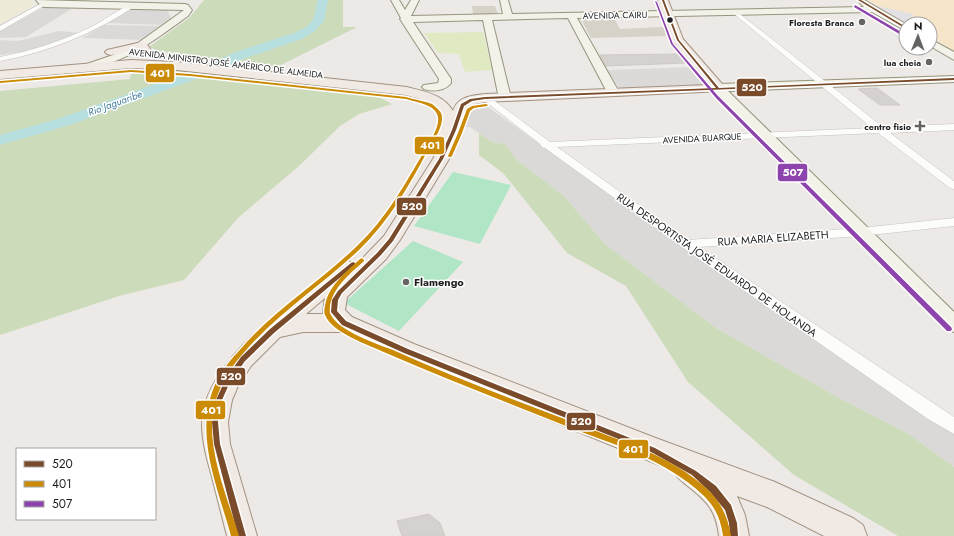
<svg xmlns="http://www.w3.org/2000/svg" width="954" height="536" viewBox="0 0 954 536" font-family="Jost,sans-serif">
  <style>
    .residential { fill: #dbd9d7 }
    .construction { fill: #d6d2c7 }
    .farmland { fill: #edead8 }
    .grass { fill: #dfeac3 }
    .forest { fill: #ccdbba }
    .sand { fill: #f6e5c9 }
    .pitch { fill: #b0e5c5 }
    .parking { fill: #dcdad9 }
    .plaza { fill: #e0e0e5 }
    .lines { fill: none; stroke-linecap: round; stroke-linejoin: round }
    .river { fill: #b8dfe0; fill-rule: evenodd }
    .building { fill: #d4d1cf; stroke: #cfcac7 }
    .street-casing { stroke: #c4c3c2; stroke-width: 1 }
    .secondary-casing { stroke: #97947d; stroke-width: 2 }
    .primary-casing { stroke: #a29282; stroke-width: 2 }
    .street { fill: #fcfcfb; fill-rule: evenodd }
    .secondary { fill: #f3f2e9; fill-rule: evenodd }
    .primary { fill: #f1e9e3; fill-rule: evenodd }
    .bus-1-casing { stroke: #fff; stroke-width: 3 }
    .bus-2-casing { stroke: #fff; stroke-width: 3 }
    .bus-3-casing { stroke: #fff; stroke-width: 3 }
    .bus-1 { fill: #7a4b2a; fill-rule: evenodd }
    .bus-2 { fill: #cb8b06; fill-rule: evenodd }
    .bus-3 { fill: #8e44ad; fill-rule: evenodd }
    .bus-dot { fill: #1d1d1d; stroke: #fff; stroke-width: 1.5 }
    .poi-dot { fill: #656463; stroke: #fff; stroke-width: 1.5 }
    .labels { text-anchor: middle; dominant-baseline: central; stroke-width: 3; stroke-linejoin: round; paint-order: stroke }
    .far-street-label { font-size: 9px; fill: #1d1d1d; stroke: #fff }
    .far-poi-label { font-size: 9px; font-weight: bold; fill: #1d1d1d; stroke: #fff; text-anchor: end }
    .far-water-label { font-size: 10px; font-style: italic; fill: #3f7a98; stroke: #fff }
    .street-label { font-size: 11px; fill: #1d1d1d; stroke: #fff }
    .poi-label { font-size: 11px; font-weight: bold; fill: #1d1d1d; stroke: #fff; text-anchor: start }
    .line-badge { stroke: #fff; stroke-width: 1.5 }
    .badge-label { font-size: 11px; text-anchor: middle; font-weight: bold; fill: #fff }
  </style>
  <rect width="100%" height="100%" fill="#ece9e6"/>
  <!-- residential -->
  <path class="residential" d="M44,7L73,8L26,37L0,38V31Z
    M130,7L166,8L172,20L165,25L107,23Z
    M104,25L162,26L144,40L82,38Z
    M59,31L82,33L34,50L0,55V40L18,41Z
    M481,102L767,306L954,429V467L907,433L841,399L716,328L606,245L563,195L518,161L505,144L492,142L470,127H459L467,105Z"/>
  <!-- construction -->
  <path class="construction" d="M472,6H495L498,14H473Z
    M614,18L620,29L663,27L667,36L591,38L581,19Z"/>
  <!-- farmland -->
  <path class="farmland" d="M0,0H32L35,5L0,24Z"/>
  <!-- grass -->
  <path class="grass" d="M483,32L492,70L465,72L459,54L438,53L424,33Z"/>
  <!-- forest -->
  <path class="forest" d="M204,0H343V27H357L277,67L159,51L149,47L189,18Z
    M132,68L185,71L365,90L392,104L359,114L340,126L300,165L238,218L184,280L119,296L0,335V91L130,79Z
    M479,133L492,142L505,144L518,161L563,195L606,245L716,328L841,399L907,433L954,467V536H898L794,475L688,382L626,286L567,253L504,174L479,155Z"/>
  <!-- sand -->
  <path class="sand" d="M868,0H954V51L930,37V24H908Z"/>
  <!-- pitch -->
  <path class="pitch" d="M453,172L511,185L480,244L414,226Z
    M413,241L463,262L399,331L344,303Z"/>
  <!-- parking -->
  <path class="parking" d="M694,67L710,86L620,89L607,70Z"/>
  <!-- plaza -->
  <path class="plaza" d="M877,6L914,14L909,18L920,24H908Z"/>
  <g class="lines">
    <!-- river -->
    <path class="river" d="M318,0H328L324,21L315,31L302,39L243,59L218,71L70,125L0,145V135L58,119L208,65L233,53L294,33L307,27L313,20Z"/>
  </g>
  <!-- building -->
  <path class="building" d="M680,54L686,63L606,66L600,55Z
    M877,88L900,105H880L858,89Z
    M429,514L440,523L445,536H402L397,521Z"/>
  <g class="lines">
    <!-- street casing -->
    <g class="street-casing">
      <path id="street" d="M42,3L47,4L0,31V26Z
        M132,4L135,6L134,7C92,34 49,52 0,61V57C32,51 62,41 91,27C105,20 118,9 132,4Z
        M735,10L883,127L954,124V130L890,133L954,181V189L950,188L878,133L557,147L688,240L861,228L954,218V226L861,236L699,247L954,417V434L928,419L703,262L545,148L542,147L540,144L481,98L485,95L488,96L550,142L872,128L733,13L732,12Z"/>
    </g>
    <!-- secondary casing -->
    <g class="secondary-casing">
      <path id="secondary" d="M36,0L185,4L188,5L192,10L188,16C156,39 131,59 91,69L86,66L87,64L113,55L138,43L184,10L44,7L41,6Z
        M391,0H399L405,10L411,0H419L411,16L503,14L500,0H508L512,14L864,7L860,3L864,0L906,24V31L872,12L577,18L619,92L617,95H609L607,92L568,18L492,20L510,94L508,97H500L498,94L483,20L413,22L451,79V83C445,91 433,92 424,89L422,87L424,85L438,83L439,79L400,19L401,18Z
        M930,39L954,52V60L930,46Z
        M954,76V82L728,91L954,312V332L947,329L712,88L714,86L718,84Z"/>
    </g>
    <!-- primary casing -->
    <g class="primary-casing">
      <path id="primary" d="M658,0H668L683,39L723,85L724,88L723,91L485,102L475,104L468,107L461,130L449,159L400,240L386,259L347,297L345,310L352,317L414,344L653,437L775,482L853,518L863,525L867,536H824L767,507L737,496L745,515L749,536H719C716,511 708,502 689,487C682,481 677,479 674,471L398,358L342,332H303L280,337L251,366L238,386L232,400L228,422L230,444L257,536H227C222,516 217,497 212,477C207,459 202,442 202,424C202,361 296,299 341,263L348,261L356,265L384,236L433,159L442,139L437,138L435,135L441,115C433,101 420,99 406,95L177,70L131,68L0,79V71L131,60L177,62L407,87C425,92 443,94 453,111C458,96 471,96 485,94L708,85L672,40ZM325,298L323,312L325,314H306Z
        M142,42L146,43L153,53L151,55H143L139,49L111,55L107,54L105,52L107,50Z"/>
    </g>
    <!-- street -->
    <use href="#street" class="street"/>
    <!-- secondary -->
    <use href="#secondary" class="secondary"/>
    <!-- primary -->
    <use href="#primary" class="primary"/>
    <!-- bus-1 casing -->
    <g class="bus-1-casing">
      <path id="bus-1" d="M662,0H664L679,40L719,88L954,78V80L485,99L472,101L464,106L456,130L443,159L393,241L381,255L342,293L338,300L337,311L346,321L408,349L655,448L696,471L716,486L731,505L737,523L738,536H730L729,523L725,510L710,492L692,475L651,452L404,353L342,325L331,312L332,300L338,291L377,253L389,239L439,159L452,130L461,104L470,99L485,97L716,88L677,40Z
        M858,0H861L906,27V29Z
        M353,262L355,263V265L274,333L245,361L230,382L222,400L218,422L220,444L246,536H238L214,444L212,422L216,400L226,378L241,357L270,329L351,263Z"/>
    </g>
    <!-- bus-2 casing -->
    <g class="bus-2-casing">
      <path id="bus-2" d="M131,70L190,74L406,97C412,99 428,102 432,104C435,106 440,111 441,113C446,124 432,143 427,152C409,186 388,222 360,249C321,286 275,315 241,356C233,365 224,378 220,389C217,396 214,405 213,412C207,451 228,499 239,536H231C218,488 194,436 214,387C219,375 229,361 238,352C272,311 319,283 357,246C386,219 405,184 425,150C430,141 442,124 437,114C433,104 415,102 406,99L190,76L131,72L0,83V81H1Z
        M486,104L488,105L487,106L474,108L470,111L462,133L452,156L451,157H449L448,156L458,133L467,109L472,106Z
        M362,258L364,260V261C350,274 333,287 330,306C330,309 329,312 331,315C339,331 377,344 393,350C453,377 514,400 575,423C620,441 671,455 707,489C721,502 728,517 731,536H723C720,514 712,502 695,488C659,458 613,444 571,428C509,403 446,379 386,353C369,345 332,333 325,315C324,313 324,309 325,306C328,286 346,272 360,259Z"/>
    </g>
    <!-- bus-3 casing -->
    <g class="bus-3-casing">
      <path id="bus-3" d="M655,1L657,2L673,44L718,96L951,327L952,329L951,331H947L716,98L671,44Z
        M855,5L903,33V34L901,35L854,7Z"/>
    </g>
    <!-- bus-1 -->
    <use href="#bus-1" class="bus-1"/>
    <!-- bus-2 -->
    <use href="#bus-2" class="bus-2"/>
    <!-- bus-3 -->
    <use href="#bus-3" class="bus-3"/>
  </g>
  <!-- markers -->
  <circle class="bus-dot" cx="670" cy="20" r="3.5"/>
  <g class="poi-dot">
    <circle cx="862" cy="22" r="4"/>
    <circle cx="929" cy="62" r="4"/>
    <path d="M918 120h4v4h4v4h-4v4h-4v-4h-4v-4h4z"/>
    <circle cx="406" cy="282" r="4"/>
  </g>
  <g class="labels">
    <!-- far-street labels -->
    <g class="far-street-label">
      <text transform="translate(615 15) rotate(-1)">AVENIDA CAIRU</text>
      <text transform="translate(226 63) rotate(7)">AVENIDA MINISTRO JOSÉ AMÉRICO DE ALMEIDA</text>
      <text transform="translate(702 138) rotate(-3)">AVENIDA BUARQUE</text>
    </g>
    <!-- far-poi labels -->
    <g class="far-poi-label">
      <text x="854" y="22">Floresta Branca</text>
      <text x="921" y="62">lua cheia</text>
      <text x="911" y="126">centro fisio</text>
    </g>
    <!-- far-water labels -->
    <g class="far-water-label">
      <text transform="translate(115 103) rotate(-20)">Rio Jaguaribe</text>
    </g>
    <!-- street labels -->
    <g class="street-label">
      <text transform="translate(773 238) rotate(-4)">RUA MARIA ELIZABETH</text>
      <text transform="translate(717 265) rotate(35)">RUA DESPORTISTA JOSÉ EDUARDO DE HOLANDA</text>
    </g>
    <!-- poi labels -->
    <g class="poi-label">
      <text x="414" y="282">Flamengo</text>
    </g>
  </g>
  <g class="line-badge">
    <rect x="145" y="63" width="30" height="20" rx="4" fill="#cb8b06"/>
    <rect x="736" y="78" width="31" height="19" rx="4" fill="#7a4b2a"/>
    <rect x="414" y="136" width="31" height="19" rx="4" fill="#cb8b06"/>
    <rect x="777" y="163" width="31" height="19" rx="4" fill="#8e44ad"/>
    <rect x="396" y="197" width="31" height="19" rx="4" fill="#7a4b2a"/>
    <rect x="216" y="367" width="30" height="19" rx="4" fill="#7a4b2a"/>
    <rect x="195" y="400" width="31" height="20" rx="4" fill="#cb8b06"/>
    <rect x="566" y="412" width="30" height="19" rx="4" fill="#7a4b2a"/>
    <rect x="618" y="439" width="31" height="20" rx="4" fill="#cb8b06"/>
  </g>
  <g class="badge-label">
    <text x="160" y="77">401</text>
    <text x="752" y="91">520</text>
    <text x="430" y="149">401</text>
    <text x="793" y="176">507</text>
    <text x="412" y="210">520</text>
    <text x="231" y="380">520</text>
    <text x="211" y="414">401</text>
    <text x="581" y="425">520</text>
    <text x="633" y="453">401</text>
  </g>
  <!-- legend -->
  <rect x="16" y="448" width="140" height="72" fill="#ffffff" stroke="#a5a5a5"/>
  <rect x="24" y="461" width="20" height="6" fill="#7a4b2a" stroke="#a5a5a5"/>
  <text x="52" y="468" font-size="12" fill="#1d1d1d">520</text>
  <rect x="24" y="481" width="20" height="6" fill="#cb8b06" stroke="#a5a5a5"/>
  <text x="52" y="488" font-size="12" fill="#1d1d1d">401</text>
  <rect x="24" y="501" width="20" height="6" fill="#8e44ad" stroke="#a5a5a5"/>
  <text x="52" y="508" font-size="12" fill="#1d1d1d">507</text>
  <!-- north arrow -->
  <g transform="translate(918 36) rotate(1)"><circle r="19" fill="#ffffff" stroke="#a5a5a5"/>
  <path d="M0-3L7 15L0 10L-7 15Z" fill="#656463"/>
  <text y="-6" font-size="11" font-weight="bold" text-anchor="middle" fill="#1d1d1d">N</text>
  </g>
</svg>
